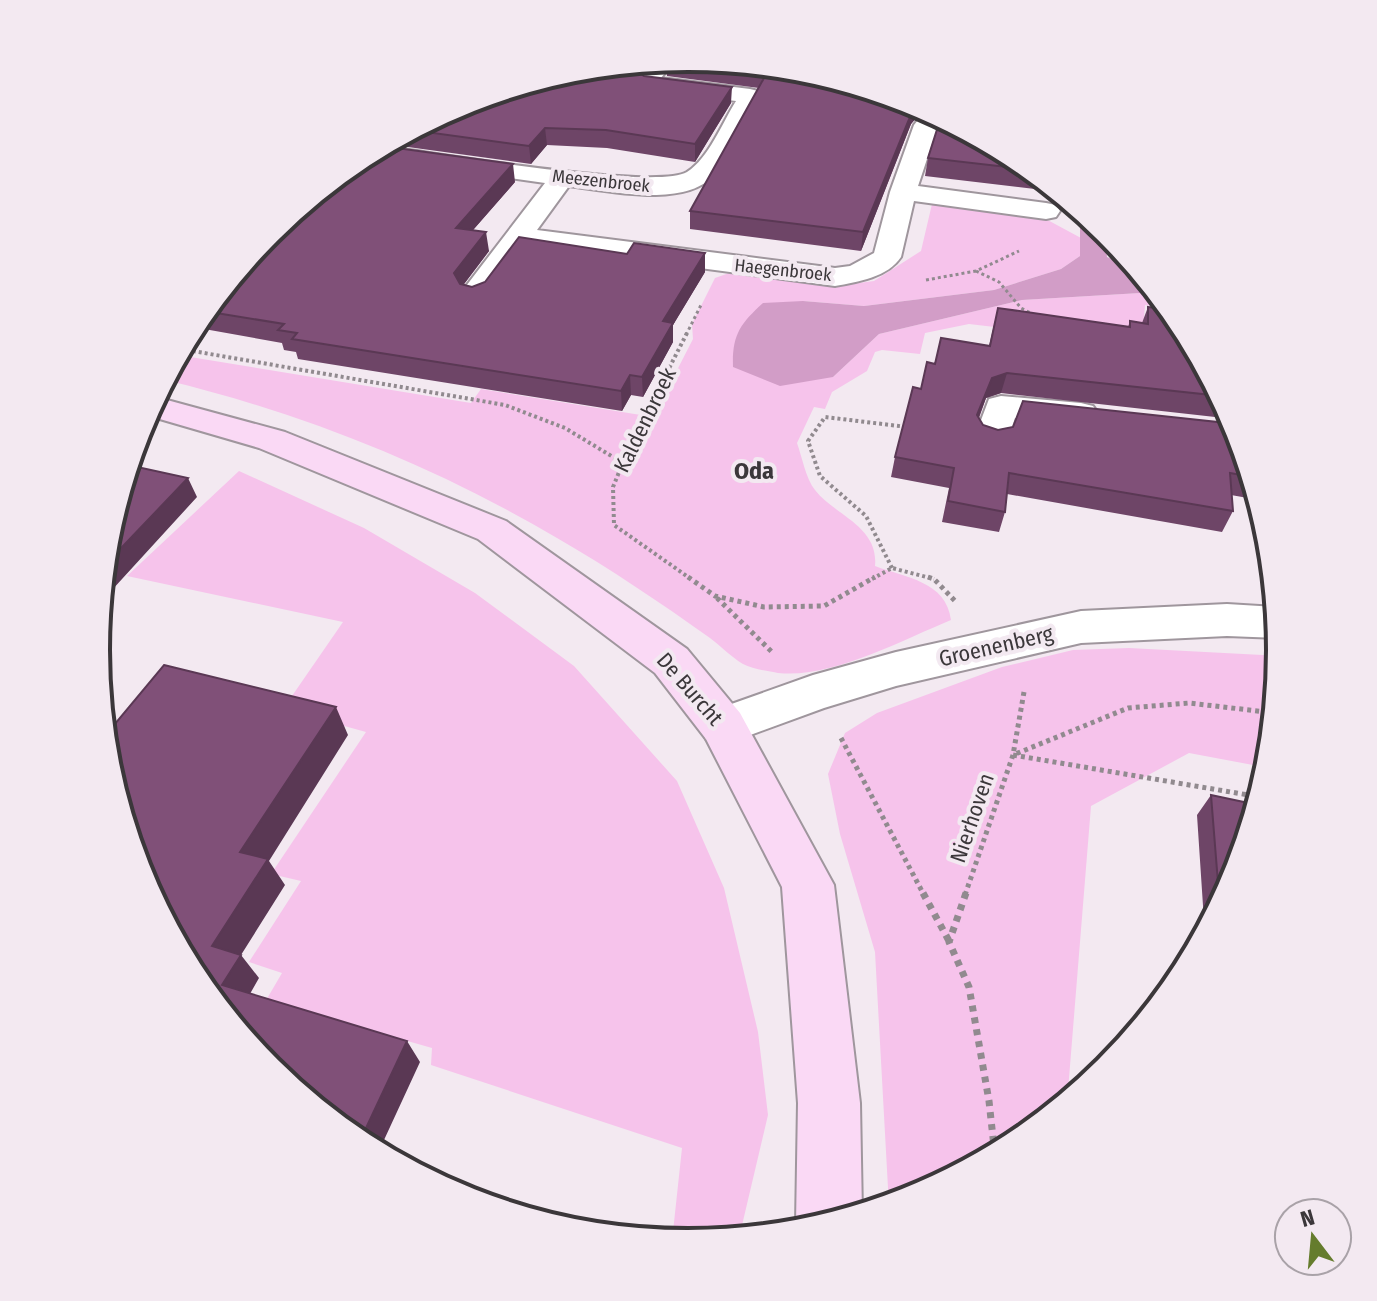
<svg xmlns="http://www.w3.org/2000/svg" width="1377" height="1301" viewBox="0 0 1377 1301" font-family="'Fira Sans Condensed',sans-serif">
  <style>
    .green { fill: #f6c3eb }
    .water { fill: #d29dc7 }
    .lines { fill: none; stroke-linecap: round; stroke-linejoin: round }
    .street-casing { stroke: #9f969d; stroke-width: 4 }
    .secondary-casing { stroke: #9f969d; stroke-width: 4 }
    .path-far3 { stroke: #918a8f; stroke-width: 3; stroke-dasharray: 3 3; stroke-linecap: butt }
    .path-far2 { stroke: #918a8f; stroke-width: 4; stroke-dasharray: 3 3; stroke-linecap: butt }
    .path-far1 { stroke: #918a8f; stroke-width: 5; stroke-dasharray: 4 4; stroke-linecap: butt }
    .path { stroke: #918a8f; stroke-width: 7; stroke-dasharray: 6 6; stroke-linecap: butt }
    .street { fill: #fff; fill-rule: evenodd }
    .secondary { fill: #fad9f5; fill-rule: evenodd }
    .wall { fill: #6e4567 }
    .shaded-wall { fill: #5a3854 }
    .building { fill: #805078; stroke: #5a3854; stroke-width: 2 }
    .labels { text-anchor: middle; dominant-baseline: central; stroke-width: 8; stroke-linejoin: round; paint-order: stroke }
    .far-street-label { font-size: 18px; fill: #3b373a; stroke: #f3e9f1 }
    .street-label { font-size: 22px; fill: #3b373a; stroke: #f3e9f1 }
    .neighbourhood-label { font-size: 24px; font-weight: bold; fill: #3b373a; stroke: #f3e9f1 }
    .rim { fill: none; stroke: #3b373a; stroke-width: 4 }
  </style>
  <rect width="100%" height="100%" fill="#f3e9f1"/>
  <!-- green -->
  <path class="green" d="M932,204L1042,217L1081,238L1080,256L1061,269L994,290L864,306L803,301L833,377L879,334L1022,300L1157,292L1170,308L1145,305L1142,344L969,324L925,333L920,354L882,350L875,352L867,371L832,392L825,409L814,407L797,443C802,457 806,479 815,490C834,515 879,526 875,566C906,578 946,581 951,620C902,640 831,679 778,673C768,671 752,669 743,664C731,657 721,646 710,638C661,603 609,568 557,538C437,467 300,412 165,380L178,355L471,403L481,389L653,417L693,339L692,324L715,278L732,272L844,285L874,281L921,251Z
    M239,471L364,528L475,593L574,666L677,781L724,888L758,1032L768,1115L739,1238L672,1241L682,1148L431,1065L432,1048L320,1016L244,1038L282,973L249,962L301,881L271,874L366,732L283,709L343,622L127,576Z
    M1129,648L1280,656L1269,768L1189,753L1091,806L1067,1103C1014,1146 955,1186 889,1206L875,952L840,834L828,774L845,733L877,713L1002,667L1073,650Z"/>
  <!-- water -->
  <path class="water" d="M1080,209L1105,229L1107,257L1140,271L1157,292L1022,300L879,334L833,377L780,386L733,367C732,335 740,324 763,303L803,301L864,306L994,290L1061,269L1080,256Z"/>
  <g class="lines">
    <!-- street casing -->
    <g class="street-casing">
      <path id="street" d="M675,60L661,78L750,89L758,91L761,96C746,122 734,153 713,176C684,208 608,191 569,186L537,230L835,268L850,266L874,253L890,192L914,125L918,120L936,114L954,124L937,129L918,186L1046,203L1056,205L1060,211L1056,217L1046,219L914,201L901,257C888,277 858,282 835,286L526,245L486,300L475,303L464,300L460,294L545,183L361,157L381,146C431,152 655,191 687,172C709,158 722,123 736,101L645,90L634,83L651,62Z
        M1001,396L1081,403L1093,406L1098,413L1093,420L1081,423L1015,418L1006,444L993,447L980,444L975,436L989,399Z
        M1227,604L1277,607L1280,638L1227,636L1081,643L896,686L824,708L723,745L706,739L700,726L706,713L813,675L896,652L1081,611Z"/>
    </g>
    <!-- secondary casing -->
    <g class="secondary-casing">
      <path id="secondary" d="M156,397L285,432L506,521L687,649L740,713L834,885L860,1103L862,1214L804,1232H799L796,1224L798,1103L782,887L706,739L655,673L478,539L259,448L146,415Z"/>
    </g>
    <!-- path-far3 -->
    <path class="path-far3" d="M1089,233L1111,236
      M976,271L999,282L1021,308L1036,316
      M926,280L976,271L1019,251
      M686,335L702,303"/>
    <!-- path-far2 -->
    <path class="path-far2" d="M687,333L630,445L613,487L614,525L691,579
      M181,349L505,405L565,428L623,463
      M892,568L866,516L820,476L808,441L825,417L907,427
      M872,579L892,568L934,579"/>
    <!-- path-far1 -->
    <path class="path-far1" d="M688,577L715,596L764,607L824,606L875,577
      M928,577L934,579L957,603
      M717,598L773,653
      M1024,692L1013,755L1260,797
      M841,738L924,895
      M965,895L1013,755L1128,708L1189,703L1275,713"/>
    <!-- path -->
    <path class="path" d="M923,893L949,941
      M966,893L949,942L969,987L989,1101L995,1156"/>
    <!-- street -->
    <use href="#street" class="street"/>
    <!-- secondary -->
    <use href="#secondary" class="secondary"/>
  </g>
  <!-- wall -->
  <path class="wall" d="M689,58L805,69L917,117L911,124L861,251L690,229V211L759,88L667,76L666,60Z
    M647,62L639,73L644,76L731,103L695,162L607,148L547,145L531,164L386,144L462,103L573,69Z
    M928,158H1018L1060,192L925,176Z
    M515,182L473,230L489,251L464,284L472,287L627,254L705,253V272L673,325V342L643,397L631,395L622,411L298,359L296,352L284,350L282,343L193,327L196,321L270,231Z
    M1148,307L1181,322L1233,419L1001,393L986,398L979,418L983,425L998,430L1236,424L1259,500L1231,495L1233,511L1222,532L1007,494L1005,512L999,532L942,522L949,488L891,477L895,457L921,389L935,364L989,346L998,308L1128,327L1130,321L1142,323Z
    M1211,795L1236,878L1205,936L1197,815Z"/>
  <!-- shaded-wall -->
  <path class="shaded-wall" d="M647,62L631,83L630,67L633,63Z
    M732,87L731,103L695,162V144Z
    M917,104L932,112L917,117L911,124L861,251L863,232L914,107Z
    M545,128L547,145L531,164L529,146Z
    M513,164L515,182L459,246L456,228Z
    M486,232L489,251L458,292L454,273Z
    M705,253V272L673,325V342L643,397L642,377L663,321Z
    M1007,373L1001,393L986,398L972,435L977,415L992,378Z
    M630,375L631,395L622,411L621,391Z
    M188,478L197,497L101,602L104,566Z
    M336,707L348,735L269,861L285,885L241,955L259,978L242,1008L222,985L212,946L240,852Z
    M407,1041L420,1062L378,1153L359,1143Z
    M460,1189L467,1199L457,1195Z"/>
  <!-- building -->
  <path class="building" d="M689,58L805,69L917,104L914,107L863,232L690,211L764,78L760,72L751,70L670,60Z
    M633,63L630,67L644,76L732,87L695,144L606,130L545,128L529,146L411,130L462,103L573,69Z
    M941,117L1018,158L1033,170L928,158Z
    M382,146L513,164L456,228L486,232L454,273L460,284L472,287L485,282L519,237L627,254L634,243L705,253L663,321L673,323L642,377L630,375L621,391L292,339L297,333L278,330L284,324L204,311L270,231L360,158Z
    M1148,307L1172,310L1181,322L1221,396L1007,373L992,378L977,415L983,425L998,430L1013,427L1023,401L1236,424L1252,477L1230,473L1233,511L1009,473L1005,512L948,501L954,468L895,457L913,387L921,389L927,362L935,364L941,338L990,346L998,308L1130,327V321L1148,324Z
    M128,465L188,478L104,566L107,534Z
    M164,665L336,707L240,852L268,859L212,946L241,955L222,985L407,1041L359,1143L269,1069L196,979L141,877L107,766L104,737Z
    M1211,795L1258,805L1236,878L1220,908Z
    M420,1175L460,1189L457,1195Z"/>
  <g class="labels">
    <!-- far-street labels -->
    <g class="far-street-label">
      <text transform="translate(601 181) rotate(6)">Meezenbroek</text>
      <text transform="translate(783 270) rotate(6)">Haegenbroek</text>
    </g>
    <!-- street labels -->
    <g class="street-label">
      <text transform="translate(645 420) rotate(-64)">Kaldenbroek</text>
      <text transform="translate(996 646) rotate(-13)">Groenenberg</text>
      <text transform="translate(690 689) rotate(49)">De Burcht</text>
      <text transform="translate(972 818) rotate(-71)">Nierhoven</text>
    </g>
    <!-- neighbourhood labels -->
    <g class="neighbourhood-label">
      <text x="754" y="471">Oda</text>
    </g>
  </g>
  <!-- crop -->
  <path d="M0 0H1377V1301H0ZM110 650a578 578 0 1 1 1156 0a578 578 0 1 1-1156 0Z" fill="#f3e9f1" fill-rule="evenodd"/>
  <path class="rim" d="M110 650a578 578 0 1 1 1156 0a578 578 0 1 1-1156 0Z"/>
  <!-- north arrow -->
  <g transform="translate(1313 1237) rotate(344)"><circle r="38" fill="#f3e9f1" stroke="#a9a2a8" stroke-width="2"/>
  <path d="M0-6L14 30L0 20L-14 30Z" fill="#657c2d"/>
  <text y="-12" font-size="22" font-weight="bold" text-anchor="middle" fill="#3b373a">N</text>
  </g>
</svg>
